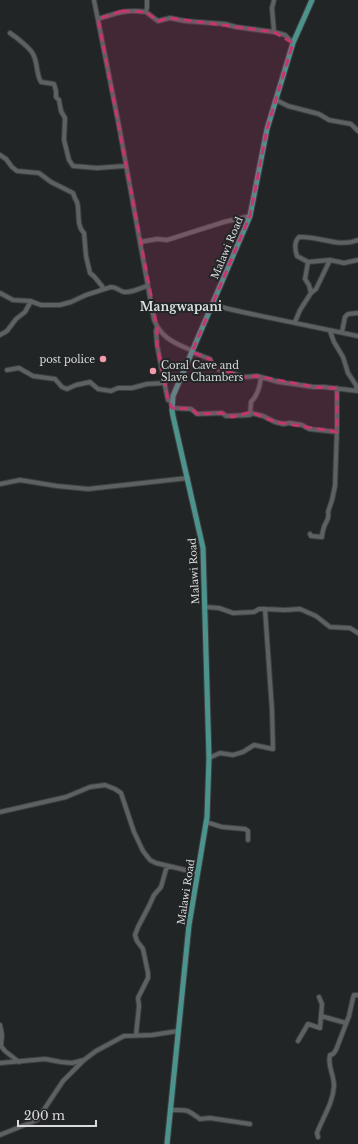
<svg xmlns="http://www.w3.org/2000/svg" width="358" height="1144" viewBox="0 0 358 1144" font-family="'Libre Baskerville',serif">
  <style>
    .lines { fill: none; stroke-linecap: round; stroke-linejoin: round }
    .minor-casing { stroke: #3d3f40; stroke-width: 6 }
    .major-casing { stroke: #3d3f40; stroke-width: 7 }
    .minor { stroke: #5e6162; stroke-width: 4 }
    .major { stroke: #4d938d; stroke-width: 5 }
    .marked { fill: #c5356e; fill-opacity: 0.2; stroke: #c5356e; stroke-width: 3; stroke-dasharray: 8 5; stroke-linejoin: round }
    .poi-dot { fill: #f39aab; stroke: #222526; stroke-width: 1.5 }
    .labels { text-anchor: middle; dominant-baseline: central; stroke-width: 4; stroke-linejoin: round; paint-order: stroke }
    .street-label { font-size: 10px; fill: #d9dadb; stroke: #222526 }
    .poi-label { font-size: 10px; fill: #d9dadb; stroke: #222526; text-anchor: end }
    .quarter-label { font-size: 12px; font-weight: bold; fill: #dadedf; stroke: #222526 }
  </style>
  <rect width="100%" height="100%" fill="#222526"/>
  <g class="lines">
    <!-- minor casing -->
    <g class="minor-casing">
      <path id="minor" d="M94,0L119,126L154,320C162,339 175,343 193,351
        M274,0L272,8L274,32
        M146,12L158,21L170,18L185,21L225,24L236,27L274,32L285,35L293,43
        M98,19C117,13 126,9 146,12L147,7V0
        M10,33C16,37 30,48 33,54C38,63 36,74 41,82L54,84L56,91V97L59,100L61,111L65,118L64,140L69,160L73,166L97,168L125,166
        M276,100L288,106L319,114L329,120L351,124L358,131
        M0,155L6,159L12,167L17,171L39,173L51,182L73,193C74,196 75,199 77,202C80,211 76,226 84,233L86,256L90,273C96,277 98,282 102,286L103,289
        M358,240C337,248 321,236 299,237C294,242 295,250 297,256L308,262L330,260L344,263L358,260
        M140,242L157,239L167,240L224,222L250,216
        M308,262L305,279L309,285L311,293
        M0,293L13,300L30,301L41,305H60L71,302L86,295L111,287C117,287 119,291 124,292C132,293 140,288 147,286
        M213,303C222,309 232,309 242,312L358,336
        M295,322L300,310L311,293L316,289L330,260
        M157,327L156,331L157,345L167,396L168,400L172,402
        M330,331L334,342L343,357L348,373L356,385L357,391
        M342,332L345,317L348,314L358,313
        M0,335L7,331L16,319L25,312L31,301
        M192,352L210,359L214,367L223,371L245,377L257,376L279,382L314,387H324L358,391
        M7,370L19,368L33,376L55,379L62,387L67,389L76,385L90,382L98,389L111,391L118,388H132L147,384L165,383
        M172,408L191,409L197,414L222,413L226,416L250,415L251,402C258,395 260,387 261,377
        M251,413L263,416L275,422L283,424L290,423L302,425L309,429L337,432
        M0,484L20,480L57,486L88,489L188,478
        M310,534L311,536L322,537C322,534 323,530 324,527C326,521 330,519 328,512L332,500L335,486L337,427V388
        M205,607L219,608L233,613L254,612L259,609H265L285,610L300,609L316,616L330,627L350,628L358,633
        M209,758L220,753L233,755L243,752L254,745L273,749L272,710L265,609
        M0,812L66,797L90,787L105,785L115,789L121,793L134,832L143,851L150,860L156,863L198,873
        M206,822L222,827L245,829L248,831V840
        M319,997L322,1004L321,1016L346,1023
        M0,1025L2,1035L1,1046L5,1051L19,1062
        M136,1035L139,1006L138,998L148,978V973L143,949L137,941L135,935L138,927L149,906L154,895L161,887L167,866
        M298,1041L308,1024L320,1028L321,1016
        M0,1063L45,1059L61,1062L72,1063L84,1060
        M171,1110C189,1110 186,1109 200,1119L210,1118L250,1124
        M0,1135L37,1120L63,1081L84,1060L96,1051L124,1036L152,1035L178,1031
        M318,1137L317,1133C323,1117 333,1103 334,1086C334,1074 327,1066 330,1055L333,1054L336,1050L349,1016L353,998L354,995H358"/>
    </g>
    <!-- major casing -->
    <g class="major-casing">
      <path id="major" d="M167,1144L189,925L207,817L209,758L203,548L173,416L172,410L173,396L250,216L267,129L293,43L312,0"/>
    </g>
    <!-- minor -->
    <use href="#minor" class="minor"/>
    <!-- major -->
    <use href="#major" class="major"/>
  </g>
  <!-- marked area -->
  <path class="marked" d="M122,11L146,12L158,21L170,18L274,32L293,43L267,129L250,216L192,352L210,359L214,367L245,377L257,376L314,387L337,388V432L275,422L251,412L232,417L222,413L197,414L192,409L172,408L168,400L157,345V327L98,19Z"/>
  <!-- markers -->
  <g class="poi-dot">
    <circle cx="103" cy="359" r="4"/>
    <circle cx="153" cy="371" r="4"/>
  </g>
  <g class="labels">
    <!-- street labels -->
    <g class="street-label">
      <text transform="translate(227 248) rotate(-67)">Malawi Road</text>
      <text transform="translate(194 571) rotate(-93)">Malawi Road</text>
      <text transform="translate(186 892) rotate(-81)">Malawi Road</text>
    </g>
    <!-- poi labels -->
    <g class="poi-label">
      <text x="95" y="359">post police</text>
      <text x="161" y="365" text-anchor="start">Coral Cave and<tspan x="161" dy="12">Slave Chambers</tspan></text>
    </g>
    <!-- quarter labels -->
    <g class="quarter-label">
      <text x="181" y="306">Mangwapani</text>
    </g>
  </g>
  <!-- scale -->
  <path d="M18 1120v6h78v-6" fill="none" stroke="#d9dadb" stroke-width="2"/>
  <text x="24" y="1120" font-size="12" fill="#d9dadb" stroke="#222526" stroke-width="3" paint-order="stroke">200 m</text>
</svg>
